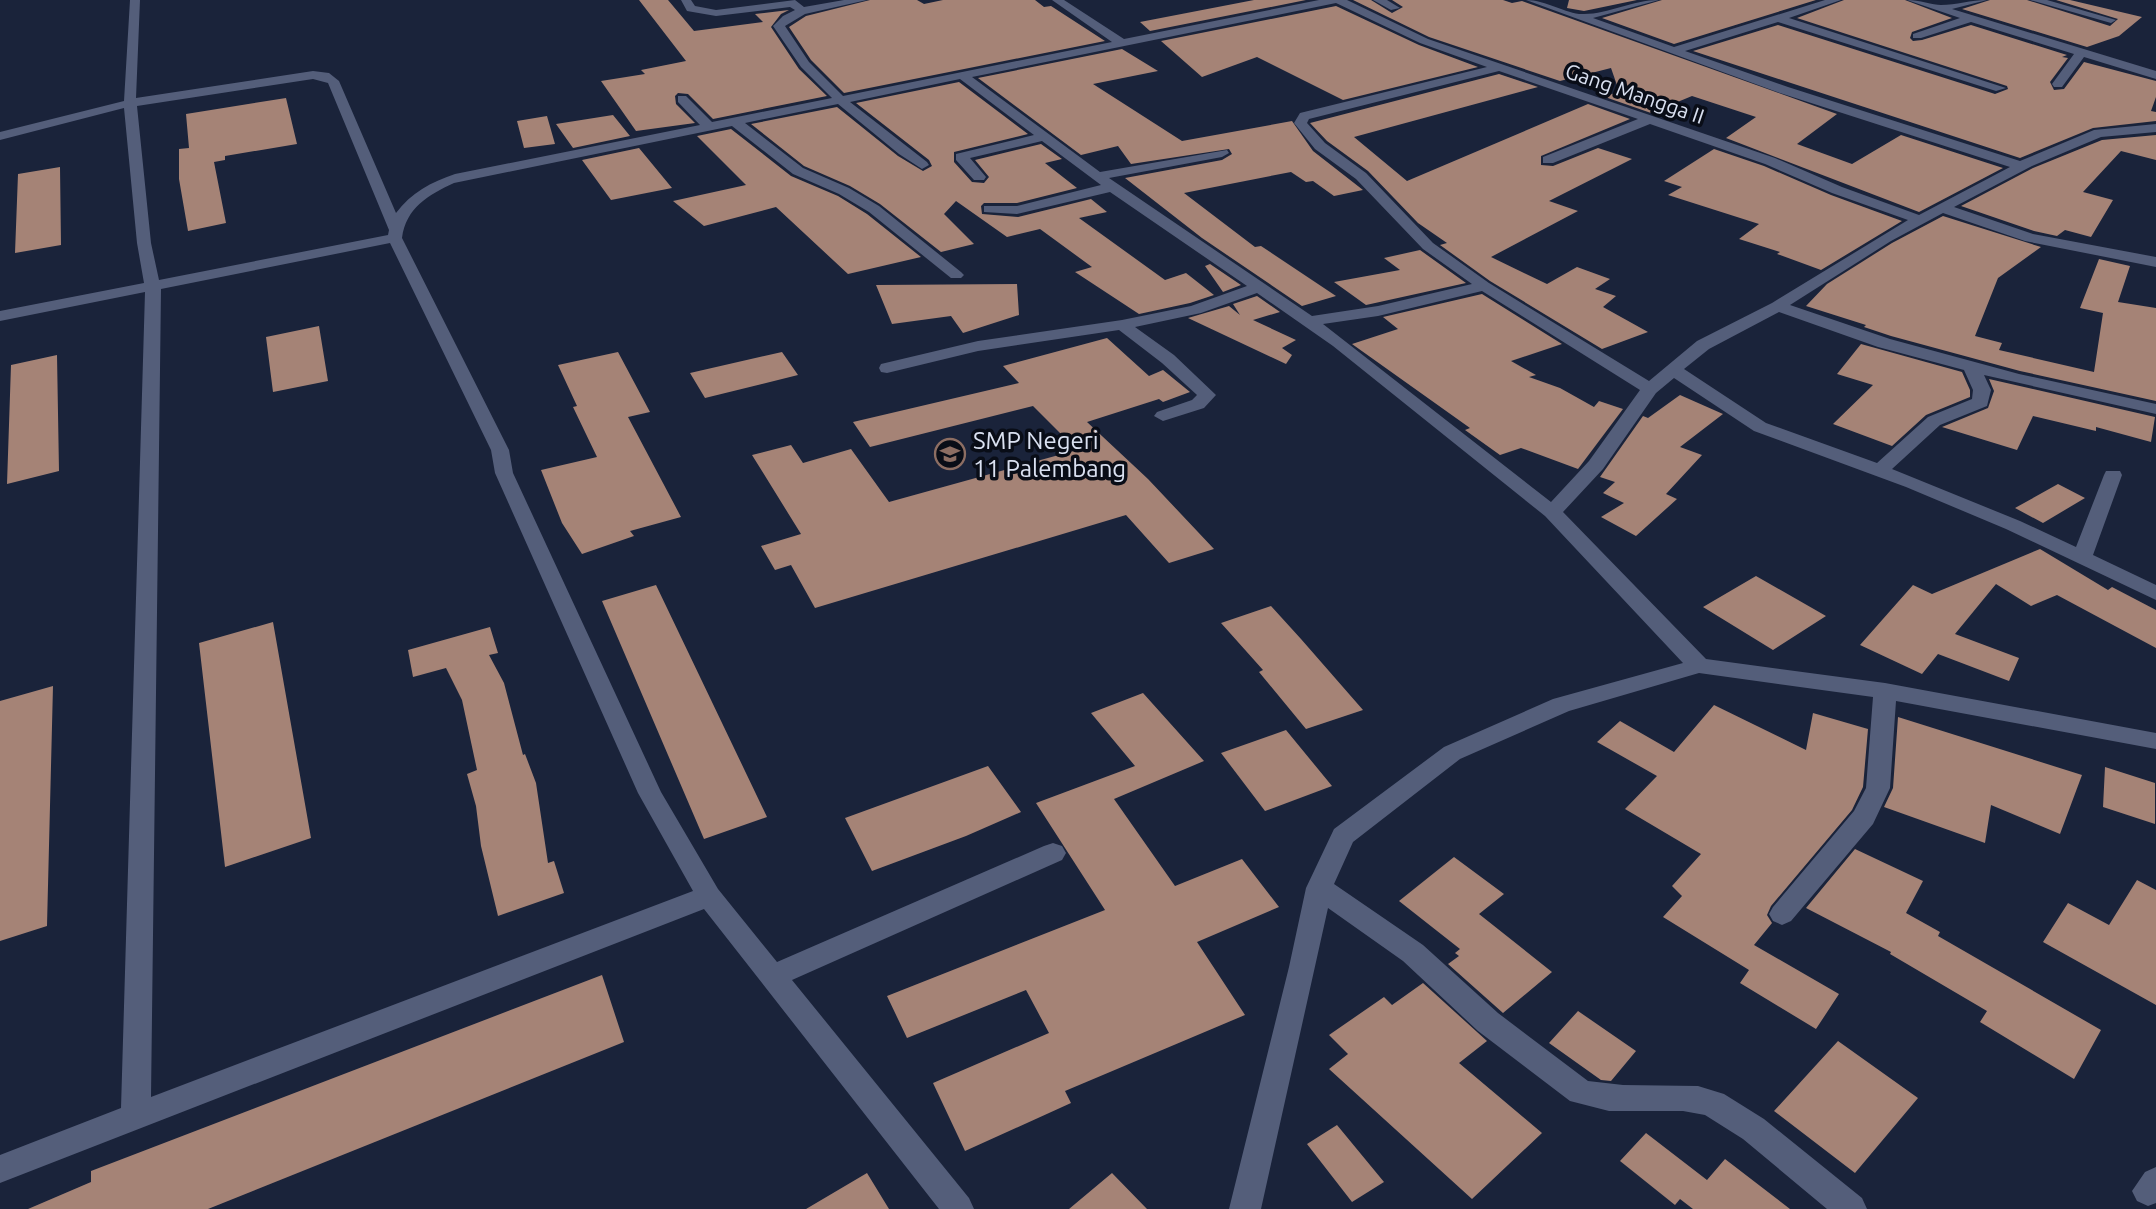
<svg xmlns="http://www.w3.org/2000/svg" width="2156" height="1209" viewBox="0 0 2156 1209" font-family="Ubuntu,sans-serif">
  <style>
    .building { fill: #a58376 }
    .lines { fill: none; stroke-linecap: round; stroke-linejoin: round }
    .minor { fill: #545e7a; fill-rule: evenodd }
    .labels { text-anchor: middle; dominant-baseline: central; stroke-width: 7; stroke-linejoin: round; paint-order: stroke }
    .far-street-label { font-size: 21px; fill: #dae1f1; stroke: #090d17 }
    .poi-label { font-size: 24px; fill: #dae1f1; stroke: #090d17; text-anchor: start }
  </style>
  <rect width="100%" height="100%" fill="#1a233a"/>
  <!-- building -->
  <path class="building" d="M639,0H668L694,31L763,22L755,14L789,10L781,14L771,27L799,69L827,96L713,119L688,94L678,93L675,96L676,104L695,123L636,131L601,81L645,74L641,70L686,61Z
    M870,0H917L924,4L943,0H1035L1044,7L1051,6L1105,41L844,93L811,60L789,27L806,16Z
    M1254,0H1306L1150,31L1140,22Z
    M1353,0H1371L1392,13L1403,7L1392,0H1503L1512,3L1522,1L1837,114L1797,144L1852,164L1901,135L2003,168L1919,212L1726,138L1756,117L1692,96L1651,113L1605,97L1619,91L1611,68L1560,81L1429,37Z
    M1569,0H1637L1584,11L1567,8Z
    M1662,0H1816L1674,44L1602,18Z
    M1844,0H1905L1952,18L1912,32L1910,38L1913,41L1922,40L1971,25L2067,55L2062,57L2068,58L2050,82L2054,90L2064,89L2084,62L2156,81V97L2151,111L2156,112V121L2093,128L2020,158L1693,51L1778,25L1995,94L2008,89L2007,86L1797,18Z
    M1990,0H2027L2110,26L2118,19L2056,0H2070L2142,17L2119,36L2087,47L1962,9Z
    M1336,6L1419,45L1478,67L1343,100L1257,57L1202,77L1161,41Z
    M1122,49L1158,71L1093,84L1182,141L1292,121L1313,151L1363,190L1334,196L1313,181L1306,182L1291,172L1184,193L1255,247L1261,246L1336,296L1302,306L1202,238L1125,178L1222,160L1232,154L1229,149L1131,164L1118,146L1081,155L978,78Z
    M1499,74L1538,87L1354,137L1407,181L1588,104L1630,119L1541,156V165L1553,166L1598,148L1632,159L1549,201L1578,211L1491,257L1547,284L1577,267L1610,279L1595,289L1616,296L1603,307L1648,332L1602,349L1490,281L1440,245L1447,243L1418,223L1368,171L1327,141L1310,123Z
    M959,82L1028,134L954,152V162L972,182L984,183L989,177L975,160L1041,144L1062,159L1045,163L1077,188L1017,203H984L981,206L982,214L1018,217L1091,199L1107,212L1079,218L1165,280L1186,273L1214,295L1190,303L1139,314L1075,272L1092,267L1040,229L1007,237L956,201L944,214L974,244L941,252L880,204L850,186L804,166L751,124L837,107L898,156L923,171L932,166L929,160L856,103Z
    M286,98L297,144L225,156V160L214,162L226,223L188,231L179,179V149L189,148L186,114Z
    M613,115L630,136L573,148L556,124Z
    M547,116L555,144L524,148L517,121Z
    M731,129L791,176L838,196L867,214L921,257L848,274L776,207L704,226L673,201L746,185L697,136Z
    M2156,135V160L2121,151L2083,192L2113,200L2091,237L2065,230L2057,236L2034,231L1961,206L2033,168L2102,140Z
    M639,148L672,188L611,200L582,160Z
    M1714,149L1764,166L1831,195L1902,221L1821,270L1777,254L1780,252L1739,239L1759,224L1668,195L1682,187L1664,181Z
    M60,167L61,245L15,253L18,174Z
    M1943,216L2041,247L1998,278L1975,336L2002,343L1999,350L2094,372L2103,313L2080,308L2099,259L2130,266L2118,302L2156,308V401L2020,371L1891,336L1864,327L1866,325L1806,306L1827,284L1892,243Z
    M1420,250L1466,283L1366,305L1334,282L1400,270L1384,258Z
    M1210,264L1241,285L1223,292L1205,266Z
    M1017,284L1019,315L963,333L951,316L892,324L876,285Z
    M1482,294L1562,344L1511,361L1536,375L1529,377L1560,388L1594,407L1599,401L1623,409L1578,469L1521,448L1500,455L1465,430L1470,428L1352,344L1398,329L1383,317Z
    M1257,296L1280,312L1253,320L1296,340L1282,348L1292,355L1286,364L1188,318L1229,306L1240,315L1233,304Z
    M319,326L328,381L273,392L266,337Z
    M1107,338L1149,376L1163,370L1190,392L1163,402L1159,399L1087,422L1148,479L1214,549L1169,563L1126,515L815,608L791,565L775,570L761,546L801,534L752,455L791,445L803,463L851,449L889,502L1077,450L1033,406L870,447L853,422L1019,383L1003,366Z
    M1861,344L1962,372L1970,390V397L1926,415L1892,446L1833,424L1873,385L1837,374Z
    M618,352L650,412L628,417L681,517L630,531L634,536L582,554L562,523L541,470L597,457L573,407L577,406L558,365Z
    M782,352L798,375L705,398L690,373Z
    M57,355L59,471L7,484L11,365Z
    M1989,379L2155,417L2151,442L2096,427V431L2033,416L2017,450L1942,427L1988,408L1994,391Z
    M1680,395L1723,414L1680,447L1702,455L1666,494L1677,499L1636,536L1601,517L1624,503L1603,493L1615,482L1600,477L1643,416L1648,418Z
    M2058,484L2085,498L2043,523L2015,508Z
    M2040,549L2108,590L2112,587L2156,610V648L2057,595L2031,606L1996,584L1955,634L2019,658L2009,681L1938,654L1922,674L1860,645L1913,585L1932,594Z
    M1756,576L1826,616L1773,650L1703,607Z
    M656,585L767,817L704,839L602,601Z
    M1271,606L1301,639L1363,710L1306,729L1259,672L1263,670L1221,623Z
    M273,622L311,838L225,867L199,643Z
    M490,627L498,653L489,655L504,683L523,755L525,754L536,783L548,863L554,861L564,893L498,916L481,846L476,806L467,774L477,770L462,700L446,668L413,677L408,650Z
    M53,686L47,926L0,941V701Z
    M1143,693L1204,761L1114,799L1175,886L1242,859L1279,907L1197,942L1245,1015L1065,1091L1071,1103L965,1151L933,1083L1049,1033L1026,990L907,1038L887,996L1105,910L1036,803L1135,766L1091,713Z
    M1714,705L1806,750L1813,713L1868,729L1863,787L1852,810L1771,906L1767,915L1772,923L1754,945L1839,994L1816,1029L1740,983L1749,970L1663,917L1682,896L1672,886L1701,854L1625,809L1657,776L1597,742L1620,721L1674,752Z
    M1898,717L2082,775L2060,834L1991,805L1985,843L1884,807L1893,788Z
    M1286,730L1332,786L1265,811L1221,753Z
    M988,766L1021,812L966,836L872,871L845,818Z
    M2105,767L2155,783V824L2103,807Z
    M1855,849L1923,881L1906,913L1940,932L1938,936L2101,1030L2074,1079L1980,1022L1987,1011L1890,954L1891,952L1806,908Z
    M1454,857L1504,894L1479,914L1552,972L1503,1013L1448,964L1459,956L1455,953L1460,949L1399,901Z
    M2137,880L2156,890V1005L2043,942L2068,903L2109,925Z
    M602,975L624,1042L208,1209H28L91,1182V1171Z
    M1423,983L1487,1041L1459,1063L1542,1133L1472,1199L1329,1069L1348,1054L1329,1035L1384,997L1392,1005Z
    M1578,1011L1636,1051L1611,1081L1601,1080L1549,1043Z
    M1838,1041L1918,1098L1855,1173L1774,1111Z
    M1337,1125L1384,1182L1352,1202L1307,1144Z
    M1646,1133L1707,1180L1725,1159L1790,1209H1693L1680,1199L1675,1205L1620,1161Z
    M867,1173L889,1209H806Z
    M1112,1173L1147,1209H1069Z"/>
  <g class="lines">
    <!-- minor -->
    <path class="minor" d="M130,0H140L136,98L313,71L329,73L339,81L396,213C411,193 431,182 455,174L700,125L678,102V96H686L712,122L832,98L801,67L773,26L783,16L795,10L790,7L716,16L687,11L681,0H691L695,6L716,10L795,0L804,7L844,0H867L805,14L785,26L809,62L843,96L1112,42L1052,0H1064L1124,39L1319,0H1347L1428,39L1775,158L1842,187L1919,215L2010,167L1780,93L1526,0C1547,0 1567,15 1584,14C1609,14 1632,0 1659,0L1593,18L1674,47L1825,0H1841L1789,18L2006,88L1996,91L1778,22L1685,51L1788,87L2020,161L2094,130L2156,124V132L2101,137L2032,166L1954,207L2033,234L2156,257V267L2025,241L1943,213L1891,241L1790,305L1890,339L2019,374L2156,404V414L1984,375L1991,390L1987,406L1940,425L1892,469L2020,521L2076,547L2104,475L2106,471H2120L2122,475L2093,555L2156,585V600L2006,529L1906,487L1754,431L1674,378L1656,393L1603,469L1563,512L1706,659L1885,683L2156,733V749L1896,701L1890,788L1873,824L1791,921L1782,925L1773,921L1769,914L1773,907L1854,811L1866,788L1873,697L1699,673L1569,711L1460,759L1353,842L1334,884L1423,945L1498,1013L1588,1081L1623,1085L1698,1086L1724,1094L1764,1119L1862,1198L1867,1209H1827L1743,1139L1705,1115L1683,1111H1609L1570,1101L1478,1031L1403,961L1328,908L1261,1209H1229L1289,967L1306,888L1334,829L1444,747L1553,699L1683,663L1545,516L1333,346L1257,293L1201,313L1135,327L1174,355L1216,395L1204,408L1163,421L1154,416L1157,412L1192,400L1197,395L1162,363L1119,330L978,351L887,373L881,372L879,368L881,364L978,341L1122,320L1191,306L1247,286L1110,192L1017,214L984,212V206H1017L1101,185L1042,141L970,158L986,177L984,180H974L956,160V154L1034,135L960,79L850,102L927,162L929,165L922,169L899,154L838,104L745,123L803,168L849,188L879,206L961,272L964,275L961,278H951L869,212L839,194L793,174L732,126L454,183C428,195 406,208 402,238L509,450L513,473L661,792L718,889L777,962L1044,846L1053,843L1062,846L1066,853L1062,860L792,980L969,1198L974,1209H939L704,909L0,1183V1155L121,1108L145,292L0,321V311L144,283L137,243L124,108L0,140V132L124,101ZM1336,3L1420,43L1487,67L1300,113L1294,123L1315,149L1356,179L1423,249L1472,284L1378,306L1312,316L1109,178L1222,157L1229,153L1227,150L1100,172L972,77ZM1499,71L1638,119L1543,157V163H1553L1650,124L1765,164L1832,193L1908,220L1772,303L1697,341L1649,381L1489,283L1433,243L1366,173L1325,143L1307,123L1309,119ZM313,79L328,83L389,230L388,235L159,280L151,243L137,106ZM390,243L491,450L495,473L638,793L693,891L151,1097L161,289ZM1482,291L1640,390L1589,461L1551,502L1323,324L1378,316ZM1779,312L1878,347L1964,370L1973,390L1972,399L1928,417L1877,463L1766,423L1684,369L1709,349Z
      M1373,0H1387L1400,8L1391,10Z
      M1907,0C1919,0 1933,5 1941,5C1956,5 1971,0 1987,0L1952,9L2156,71V79L2084,57L2062,87H2054L2052,84L2074,54L1971,22L1921,38H1913V34L1960,18Z
      M2030,0H2047L2116,20L2111,23Z
      M2156,1167V1203L2148,1206L2137,1201L2132,1191L2145,1172Z"/>
  </g>
  <!-- icons -->
  <defs>
    <g id="school-ring" transform="scale(1.575)"><circle r="9.5" fill="#090d17" stroke="#8d6e63" stroke-width="1.5"/><path d="M0-5L7-2L0 1L-7-2ZM-4 1L0 2.5L4 1V4Q0 6-4 4Z" fill="#8d6e63"/></g>
  </defs>
  <g fill-rule="evenodd">
    <use href="#school-ring" x="950" y="454"/>
  </g>
  <g class="labels">
    <!-- far-street labels -->
    <g class="far-street-label">
      <text transform="translate(1635 93) rotate(19)">Gang Mangga II</text>
    </g>
    <!-- poi labels -->
    <g class="poi-label">
      <text x="973" y="440">SMP Negeri<tspan x="973" dy="28">11 Palembang</tspan></text>
    </g>
  </g>
</svg>
